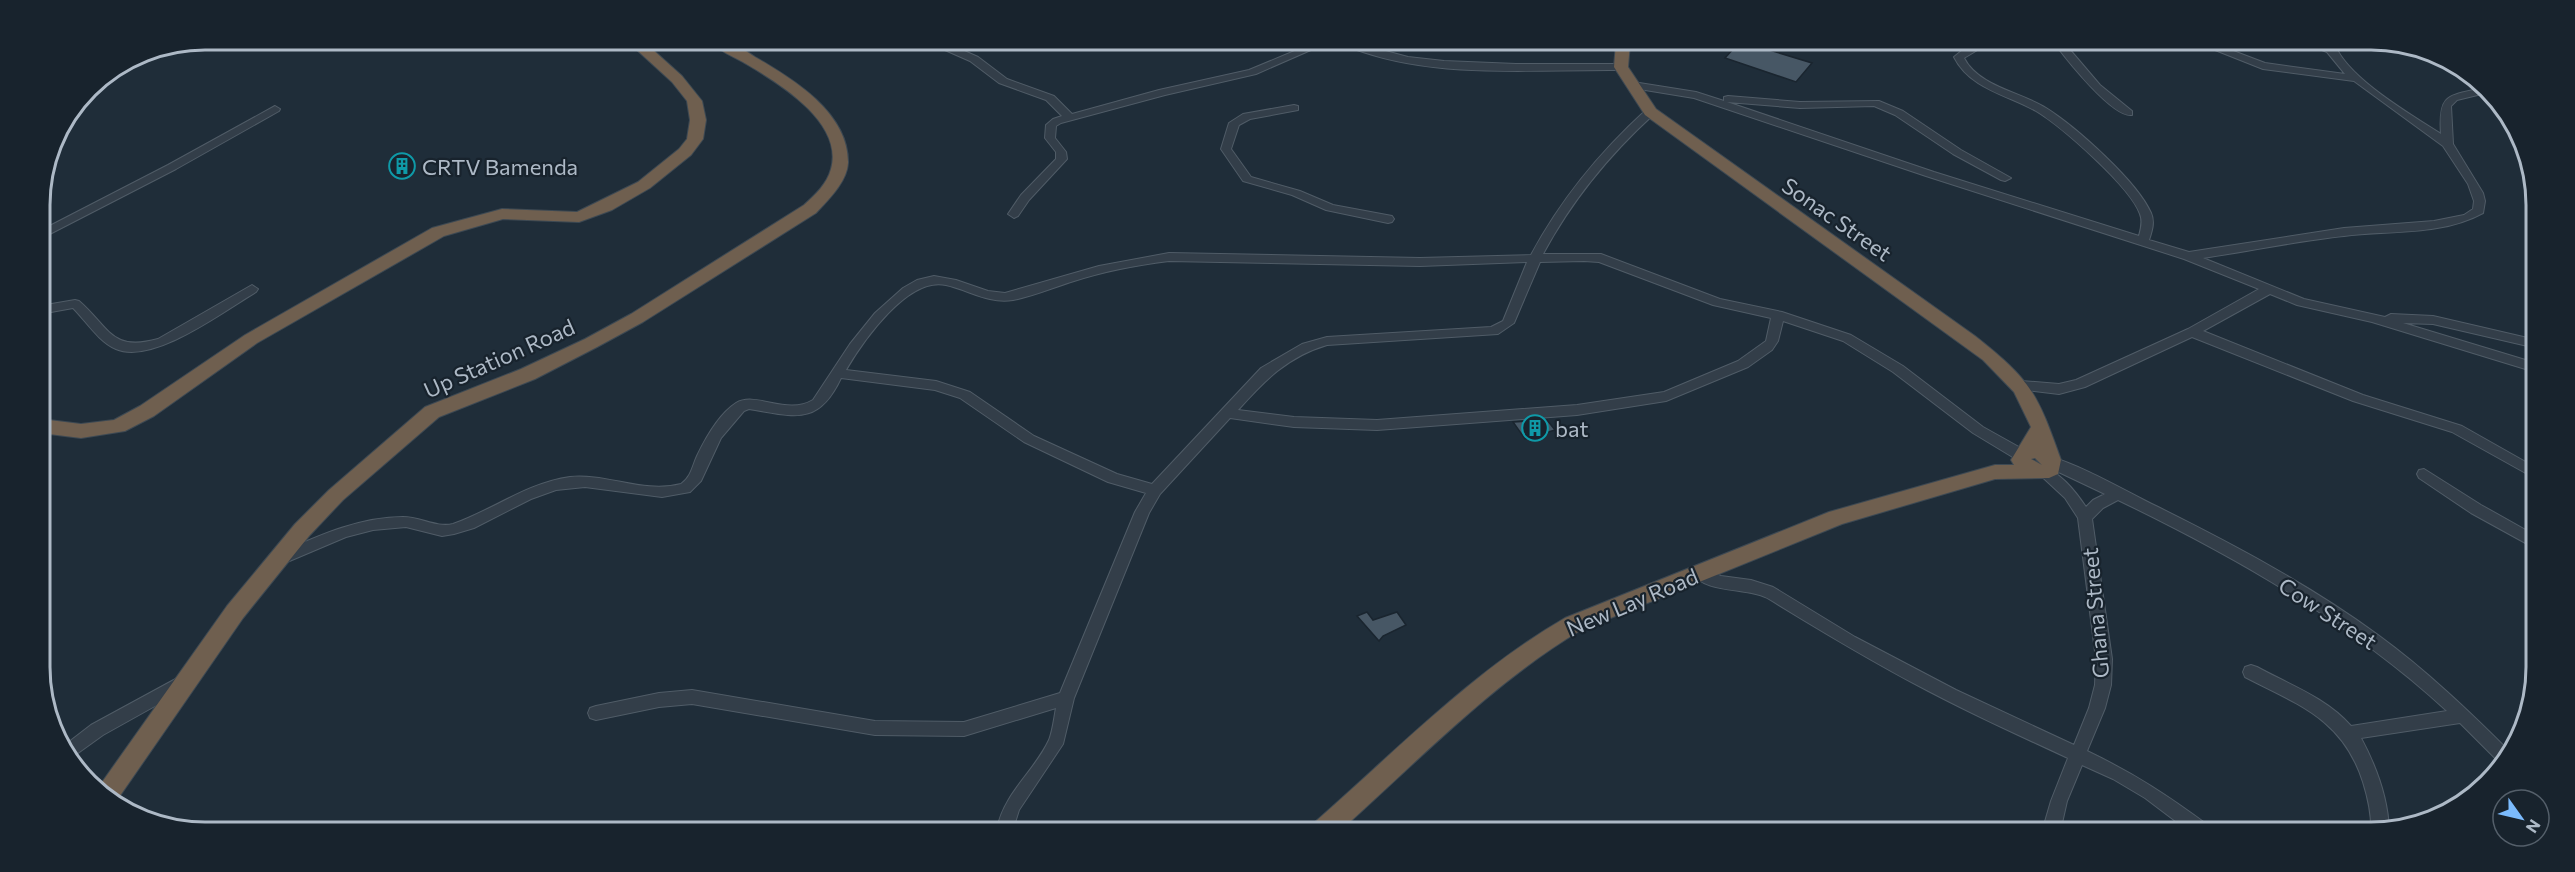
<svg xmlns="http://www.w3.org/2000/svg" width="2575" height="872" viewBox="0 0 2575 872" font-family="Commissioner,sans-serif">
  <style>
    .building { fill: #475765; stroke: #1a252f; stroke-width: 1.5 }
    .lines { fill: none; stroke-linecap: round; stroke-linejoin: round }
    .minor-casing { stroke: #505c67; stroke-width: 2 }
    .highway-casing { stroke: #3d4953; stroke-width: 2 }
    .minor { fill: #333e49; fill-rule: evenodd }
    .highway { fill: #6f5f4f; fill-rule: evenodd }
    .labels { text-anchor: middle; dominant-baseline: central; stroke-width: 4.5; stroke-linejoin: round; paint-order: stroke }
    .poi-label { font-size: 22px; fill: #adb9c6; stroke: #18232d; text-anchor: start }
    .street-label { font-size: 22px; fill: #adb9c6; stroke: #18232d }
    .rim { fill: none; stroke: #adb9c6; stroke-width: 3 }
  </style>
  <rect width="100%" height="100%" fill="#1f2d39"/>
  <!-- building -->
  <path class="building" d="M1744,43H1755L1753,45L1812,63L1796,82L1725,58L1734,48Z
    M1547,420L1555,430L1525,439L1513,422Z
    M1367,612L1373,620L1397,612L1406,625L1383,636L1379,641L1357,616Z"/>
  <g class="lines">
    <!-- minor casing -->
    <g class="minor-casing">
      <path id="minor" d="M937,41H948L953,46L978,57L1007,79L1054,96L1072,114L1159,90L1249,70L1316,42H1329L1256,74L1165,95L1061,123L1056,126L1055,138L1066,152L1067,159L1029,200L1018,216L1014,218L1008,214L1021,195L1056,159V152L1045,138L1046,125L1053,119L1062,116L1046,100L999,83L970,61L945,50Z
        M1337,42H1352L1408,57L1444,61L1516,64H1621L1626,67L1621,70C1536,69 1444,79 1363,52C1354,49 1344,47 1337,42Z
        M1970,44H1980L1979,49L1964,58C1979,87 2021,92 2046,108C2075,126 2138,182 2151,213C2155,222 2152,231 2149,240L2189,252L2344,228L2434,221L2464,215L2473,209L2474,201L2468,184L2443,146L2354,81L2263,69L2200,44H2215L2265,63L2345,74L2327,52L2307,44L2335,45C2348,78 2410,114 2441,134C2438,93 2448,96 2483,88L2490,92L2457,100L2451,106L2453,144L2483,193L2485,201L2483,213C2441,236 2390,230 2344,236C2297,241 2250,251 2203,258L2304,299L2385,317L2391,314L2433,316L2532,339V347L2433,324L2403,323L2532,362V371L2372,322L2297,305L2270,294L2203,331L2363,395L2462,426L2531,465V476L2452,432L2353,401L2192,337L2085,387L2059,394L2016,389L2014,386L2016,383L2021,381L2059,384L2076,380L2188,329L2259,289L2184,259L1926,176L1694,98L1633,88L1628,85L1633,82L1696,92L1724,101V97L1728,96L1800,102L1879,101L1903,111L1961,150L2011,178L2005,181L2001,180L1953,154L1895,115L1874,106L1800,108L1727,102L1934,172L2139,236C2141,229 2143,221 2140,214C2131,187 2061,126 2036,111C2008,95 1970,89 1954,57Z
        M2055,44H2065L2100,85L2132,111V115C2113,118 2067,60 2055,44Z
        M1294,105L1298,106V110L1250,119L1239,125L1231,149L1251,177L1300,191L1333,205L1392,216L1394,219L1392,222L1388,223L1326,210L1292,195L1243,181L1221,149L1229,123L1243,114Z
        M275,106L280,109L279,111L176,169L40,239V231L168,165Z
        M1650,109L1654,110V114C1609,155 1572,200 1543,254H1601L1720,299L1782,312L1851,335L1903,366L1983,427L2026,451L2028,455L2026,459H2016L1973,433L1893,372L1843,341L1783,321L1778,341L1772,350L1748,367L1666,401L1577,415L1377,430L1294,427L1230,418L1160,494L1149,513L1074,698L1063,744L1019,810L1013,829H997C1004,793 1034,772 1049,740C1053,730 1054,718 1056,708L964,736L875,735L692,704L659,707L596,720L590,718L588,713L590,708L596,706L659,693L692,690L875,721L964,722L1060,693L1135,512L1146,493L1108,482L1024,442L960,398L935,390L841,378C818,427 794,416 749,409L744,411L721,438L701,481L690,492L662,497L585,487L556,490L531,499L474,528L454,534L442,536L406,527L373,530L346,537L280,565L275,563L273,559L275,555C316,537 358,517 403,517C421,517 436,528 453,524C493,510 527,483 570,477C606,473 644,494 681,484C691,477 692,467 697,456C705,439 719,414 736,403C756,391 787,416 813,400L850,344L875,313L903,288L917,280L934,276L956,280L988,291L1005,293L1099,266L1169,253L1420,258L1531,255C1561,199 1600,152 1646,110ZM1169,261L1420,266L1527,262L1503,321L1491,327L1327,337L1302,344L1261,368L1152,484L1117,474L1034,436L970,392L936,381L846,370C863,341 908,276 946,285C969,290 988,304 1013,300C1034,296 1054,287 1074,281C1105,271 1137,265 1169,261ZM1584,261L1599,262L1713,305L1771,318L1766,341L1738,361L1664,392L1577,405L1377,420L1294,417L1238,410C1265,380 1287,357 1327,345L1498,334L1514,323L1540,262Z
        M252,285L258,289L256,292C224,311 153,365 116,349C99,342 86,321 73,308L40,314V306L75,300L79,301C110,328 111,352 158,339Z
        M2051,457C2085,467 2125,491 2158,507C2234,545 2310,585 2378,635C2426,670 2469,711 2511,753L2502,765L2460,723L2361,738C2376,766 2388,798 2389,830L2371,833C2372,815 2368,798 2363,782C2343,719 2299,705 2245,677L2243,672L2245,667L2251,665L2257,667C2288,684 2327,698 2351,726L2447,711C2350,622 2236,557 2118,500L2103,508L2092,519L2112,659L2111,685L2105,708L2087,751C2135,774 2167,795 2209,826L2212,832H2190L2145,798L2113,779L2082,765L2067,801L2060,832H2042L2051,801L2068,758C2027,739 1985,720 1944,699C1884,669 1826,634 1769,599C1750,587 1704,594 1693,573L1695,569L1700,567L1721,576L1751,580L1773,587L1855,637L1956,690L2074,745L2089,708L2095,685L2096,659L2078,518L2065,498L2038,473L2040,469C2056,465 2078,495 2086,507L2093,500L2105,494L2046,466L2044,462L2046,458Z
        M2424,469L2481,505L2531,533V546L2471,513L2419,478L2417,474L2419,470Z
        M183,675L189,677L191,682L189,687L103,735L71,758L65,745L91,725Z
        M2295,824L2311,826L2314,832H2287L2289,826Z"/>
    </g>
    <!-- highway casing -->
    <g class="highway-casing">
      <path id="highway" d="M626,40H642L682,76L702,101L706,120L703,139L691,155L650,188L612,210L579,222L503,219L444,236L257,343L154,416L125,431L81,438L41,433V419L81,424L114,420L140,406L245,335L432,228L502,209L577,212L638,182L679,149L687,139L690,120L687,101L672,82Z
        M709,40C715,40 722,39 727,41C737,44 747,52 755,57C793,79 849,113 848,163C847,182 828,200 816,213L643,322L597,347L535,379L439,417L343,500L309,536L243,618L117,800L98,788L227,606L295,524L329,490L425,407L521,369L585,339L631,314L804,205C815,195 827,184 831,169C844,123 780,84 748,65C735,57 718,51 709,40Z
        M1616,43H1630L1628,67L1656,109L1975,336C2032,381 2037,393 2061,460L2058,474L2049,478L1995,479L1842,524L1581,630C1492,683 1418,761 1341,830H1312L1315,822C1395,752 1473,671 1565,618L1829,512L1995,465H2014L2011,460L2031,427L2014,392L1983,360L1645,115L1614,67ZM2035,458L2042,465L2031,459Z"/>
    </g>
    <!-- minor -->
    <use href="#minor" class="minor"/>
    <!-- highway -->
    <use href="#highway" class="highway"/>
  </g>
  <!-- icons -->
  <defs>
    <g id="building-ring" transform="scale(1.35)"><circle r="9.5" fill="#18232d" stroke="#0f9aa8" stroke-width="1.5"/><path d="M-4-6H4V6H1V3H-1V6H-4ZM-2.5-4.3h1.7v1.8h-1.7ZM.8-4.3h1.7v1.8H.8ZM-2.5-1h1.7V.8h-1.7ZM.8-1h1.7V.8H.8Z" fill="#0f9aa8"/></g>
  </defs>
  <g fill-rule="evenodd">
    <use href="#building-ring" x="402" y="166"/>
    <use href="#building-ring" x="1535" y="428"/>
  </g>
  <g class="labels">
    <!-- poi labels -->
    <g class="poi-label">
      <text x="422" y="166">CRTV Bamenda</text>
      <text x="1555" y="428">bat</text>
    </g>
    <!-- street labels -->
    <g class="street-label">
      <text transform="translate(1837 219) rotate(35)">Sonac Street</text>
      <text transform="translate(499 358) rotate(-24)">Up Station Road</text>
      <text transform="translate(1632 602) rotate(-23)">New Lay Road</text>
      <text transform="translate(2095 613) rotate(-95)">Ghana Street</text>
      <text transform="translate(2328 613) rotate(33)">Cow Street</text>
    </g>
  </g>
  <!-- crop -->
  <path d="M0 0H2575V872H0ZM205 50H2371A155 155 0 0 1 2526 205V667A155 155 0 0 1 2371 822H205A155 155 0 0 1 50 667V205A155 155 0 0 1 205 50Z" fill="#18232d" fill-rule="evenodd"/>
  <path class="rim" d="M205 50H2371A155 155 0 0 1 2526 205V667A155 155 0 0 1 2371 822H205A155 155 0 0 1 50 667V205A155 155 0 0 1 205 50Z"/>
  <!-- north arrow -->
  <g transform="translate(2521 818) rotate(124)"><circle r="28" fill="#18232d" stroke="#545f6a" stroke-width="1.5"/>
  <path d="M0-4.5L10 22L0 15L-10 22Z" fill="#7bbbfd"/>
  <text y="-9" font-size="16" font-weight="bold" text-anchor="middle" fill="#adb9c6">N</text>
  </g>
</svg>
